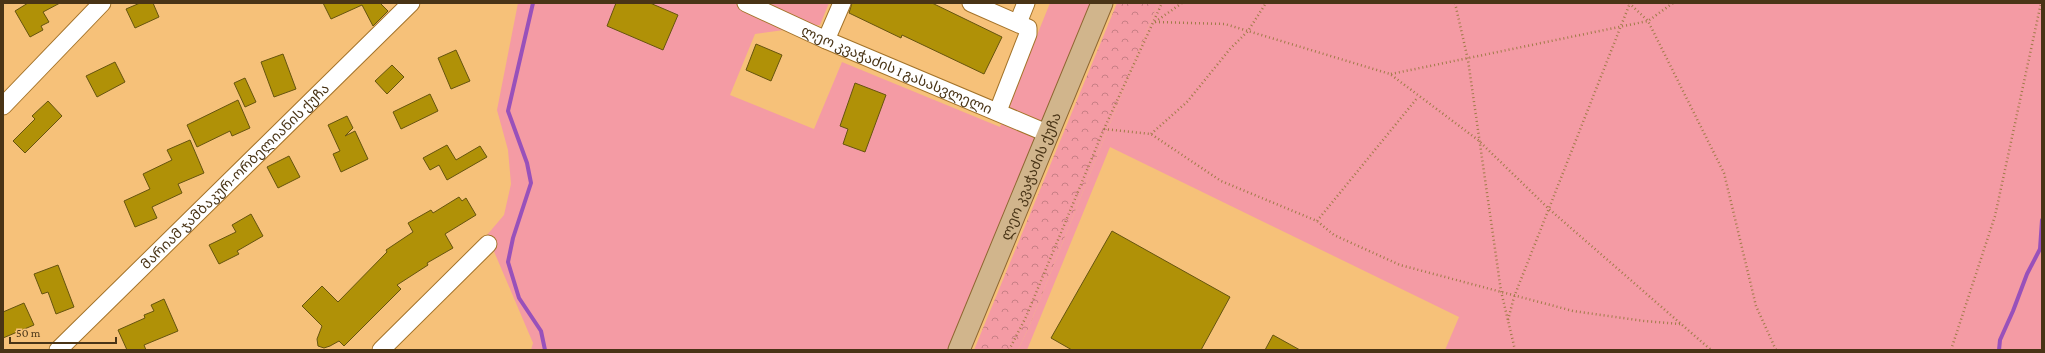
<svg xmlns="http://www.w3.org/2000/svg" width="2045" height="353" viewBox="0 0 2045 353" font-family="'Crimson Pro','Noto Sans Georgian',serif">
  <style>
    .green { fill: #f49ba4 }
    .forest { fill: url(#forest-crowns) }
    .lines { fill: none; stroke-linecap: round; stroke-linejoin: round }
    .stream { stroke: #9851ba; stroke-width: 4 }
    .building { fill: #b09107; stroke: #66540e }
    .minor-casing { stroke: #a47329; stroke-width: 19 }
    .major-casing { stroke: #8e6731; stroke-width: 23 }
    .path { stroke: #9f7a47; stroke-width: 2.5; stroke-dasharray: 1 3; stroke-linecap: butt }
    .minor { stroke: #fff; stroke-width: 17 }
    .major { stroke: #d1b58c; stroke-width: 21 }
    .labels { text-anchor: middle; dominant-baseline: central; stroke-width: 3; stroke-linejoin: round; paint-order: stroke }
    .street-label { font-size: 14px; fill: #493416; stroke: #f6c179 }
  </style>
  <defs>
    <pattern id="forest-crowns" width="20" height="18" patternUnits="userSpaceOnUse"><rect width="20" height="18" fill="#f49ba4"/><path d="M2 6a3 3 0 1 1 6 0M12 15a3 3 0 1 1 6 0" fill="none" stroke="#c87f85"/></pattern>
  </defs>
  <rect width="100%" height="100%" fill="#f6c179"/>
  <!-- green -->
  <path class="green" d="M518,3H829L820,25L755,34L730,95L814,129L842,62L1000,127L1050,3H1092L951,350H531L533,343L487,235L504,215L511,184L508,150L497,110Z
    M1158,3H2042V350H1445L1459,317L1110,147L1027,350H1018L1029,327Z"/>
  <!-- forest -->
  <path class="forest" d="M1117,3H1158L1029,327L1018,350H974Z"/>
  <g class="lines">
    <!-- stream -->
    <path class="stream" d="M533,3L508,111L527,163L531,183L513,238L508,262L519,298L541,331L545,350
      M1999,350L2000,340L2013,311L2027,274L2040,249L2042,220"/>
  </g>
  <!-- building -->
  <path class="building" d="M28,3H60L43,12L49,22L41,26L43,30L30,37L15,11Z
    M140,3H153L159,17L135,28L126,9Z
    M323,3H380L388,11L373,26L362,5L331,19Z
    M616,3H650L678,15L663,50L607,26Z
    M852,3H932L1002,37L984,74L902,35L901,38L849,13Z
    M756,44L782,55L771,81L746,70Z
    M456,50L470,81L451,89L438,58Z
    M283,54L296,89L274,97L261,62Z
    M115,62L125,82L97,97L86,76Z
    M392,65L404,77L387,94L375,81Z
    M245,78L256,102L245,107L234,83Z
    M855,83L886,95L865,152L843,144L848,129L840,126Z
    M430,94L438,111L401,129L393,112Z
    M238,100L250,128L232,136L230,131L197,147L187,125Z
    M48,101L62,116L25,153L13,141L35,119L32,116Z
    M347,116L353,128L345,136L355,131L368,159L341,172L333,154L340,151L328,125Z
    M190,140L204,173L178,184L182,193L152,207L157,218L135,227L124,201L150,189L143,174L172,160L167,150Z
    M447,145L456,160L480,146L487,157L447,180L439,165L430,170L423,158Z
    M289,156L300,177L278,188L267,167Z
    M459,197L462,201L466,198L476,215L445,234L453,248L427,263L428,265L397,285L401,289L344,346L339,341L330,346L324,348L318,346L317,339L322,326L302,306L322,286L338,302L387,252L386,250L413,232L408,223L431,210L433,213Z
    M251,214L263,236L237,251L239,254L219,264L209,245L236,232L232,225Z
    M1112,231L1230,297L1201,350H1072L1051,338Z
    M58,265L74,307L56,314L48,292L42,294L34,274Z
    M164,299L178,331L144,345L146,350H127L118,330L145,318L144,315L154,311L151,305Z
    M24,303L34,325L3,338V312Z
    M1273,335L1300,350H1265Z"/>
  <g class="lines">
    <!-- minor casing -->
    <g class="minor-casing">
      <g id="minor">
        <path id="s1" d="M746,3L826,40L1049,134"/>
        <path d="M971,3L1028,28V34L998,111"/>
        <path d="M1018,23L1026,3"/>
        <path d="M826,40L842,3"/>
        <path d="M3,106L102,3"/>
        <path id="s2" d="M58,350L411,3"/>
        <path d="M381,350L488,244"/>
      </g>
    </g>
    <!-- major casing -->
    <g class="major-casing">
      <g id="major">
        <path id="s3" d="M959,350L1102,3"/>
      </g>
    </g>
    <!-- path -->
    <path class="path" d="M1455,3L1468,60L1501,291L1515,350
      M1629,3L1648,21L1724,173L1756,306L1776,350
      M1155,22L1225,24L1390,74L1478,140L1549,209L1711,350
      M1155,22L1182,3
      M1391,74L1648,21L1673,3
      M1104,129L1151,134L1221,181L1317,221L1334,235L1400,265L1573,311L1644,321L1680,324
      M1151,134L1187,102L1230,49L1248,31L1266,3
      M1317,221L1418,97
      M1508,320L1514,297L1630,3
      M1009,350L1026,317L1104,129L1162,3
      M1951,350L1995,216L2041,3"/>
    <!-- minor -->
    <use href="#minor" class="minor"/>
    <!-- major -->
    <use href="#major" class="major"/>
  </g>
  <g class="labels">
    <!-- street labels -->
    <g class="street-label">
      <text stroke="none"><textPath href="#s1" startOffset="165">ლეო კვაჭაძის I გასასვლელი</textPath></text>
      <text stroke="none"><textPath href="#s2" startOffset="248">მარიამ ჯამბაკურ-ორბელიანის ქუჩა</textPath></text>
      <text stroke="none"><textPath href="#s3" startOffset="188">ლეო კვაჭაძის ქუჩა</textPath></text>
    </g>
  </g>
  <!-- border -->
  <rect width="2045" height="353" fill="none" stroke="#493416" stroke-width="8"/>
  <!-- scale -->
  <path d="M10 337v6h106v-6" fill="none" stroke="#493416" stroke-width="2"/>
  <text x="16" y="337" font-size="12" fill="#493416" stroke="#f6c179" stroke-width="3" paint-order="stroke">50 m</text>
</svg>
